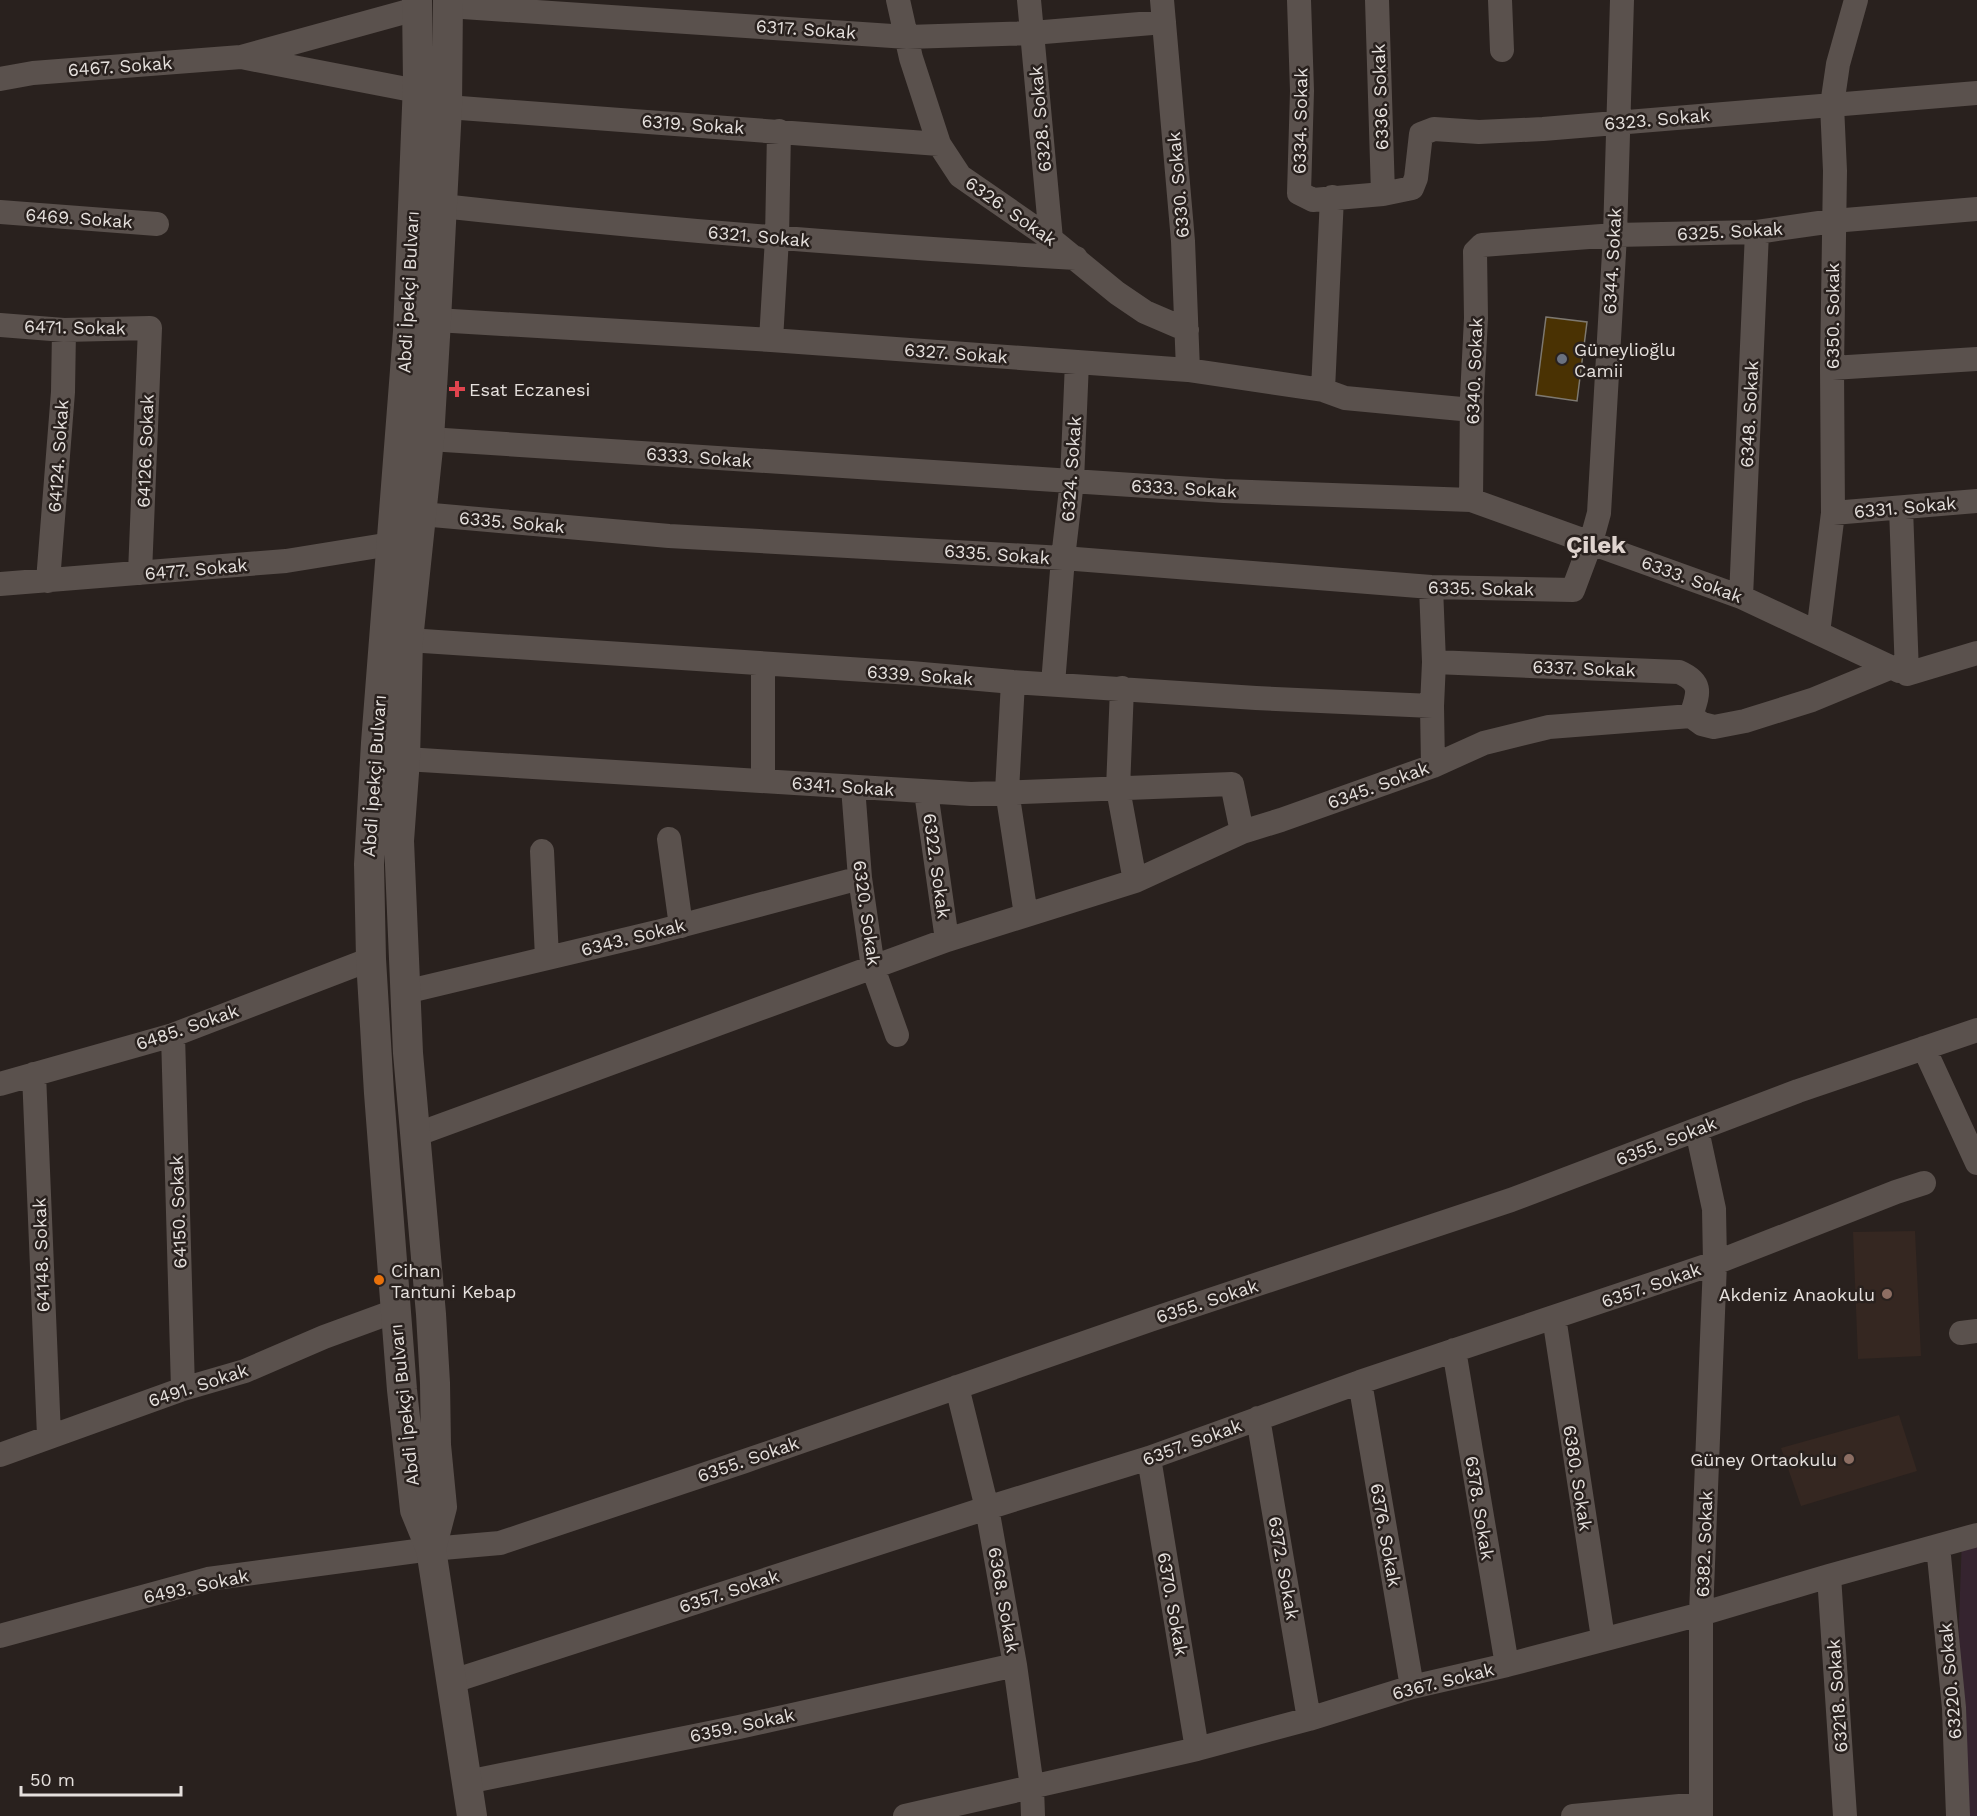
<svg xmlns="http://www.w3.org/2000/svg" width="1977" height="1816" viewBox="0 0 1977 1816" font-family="'Work Sans',sans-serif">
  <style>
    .industrial { fill: #35242f }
    .built { fill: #352721 }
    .building { fill: #4a3203; stroke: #7d7870; stroke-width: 1.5 }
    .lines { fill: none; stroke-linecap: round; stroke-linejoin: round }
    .minor { stroke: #5a514d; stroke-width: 24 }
    .tertiary { stroke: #5a514d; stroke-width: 30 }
    .worship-dot { fill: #6b7280; stroke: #29211e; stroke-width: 2 }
    .health-dot { fill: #e0444e; stroke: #29211e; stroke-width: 2 }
    .food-dot { fill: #e8710a; stroke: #29211e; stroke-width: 2 }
    .education-dot { fill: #8d6e63; stroke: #29211e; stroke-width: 2 }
    .labels { text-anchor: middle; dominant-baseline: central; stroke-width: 5; stroke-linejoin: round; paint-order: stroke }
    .street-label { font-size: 18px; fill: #e5e0dd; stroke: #29211e }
    .poi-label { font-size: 18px; fill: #e5e0dd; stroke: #29211e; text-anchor: start }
    .district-label { font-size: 24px; font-weight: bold; fill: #dfd4cf; stroke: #29211e }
  </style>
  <rect width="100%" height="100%" fill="#29211e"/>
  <!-- industrial -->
  <path class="industrial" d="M1977,1534V1816H1952L1962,1537Z"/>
  <!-- built -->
  <path class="built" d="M1915,1231L1921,1356L1858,1359L1853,1232Z
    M1899,1415L1917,1471L1801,1506L1781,1448Z"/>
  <!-- building -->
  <path class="building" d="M1546,317L1587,322L1577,401L1536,395Z"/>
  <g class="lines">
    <!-- minor -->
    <path class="minor" d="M898,0L911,58L939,144L960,176L1051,239L1117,293L1145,312L1187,330
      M1029,0L1051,239
      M1162,0L1183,241L1188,370
      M1299,0L1302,91L1299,193L1313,200L1383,194L1412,188L1416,178L1421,134L1434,129L1479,132L1543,129L1977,93
      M1377,0L1383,194
      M1500,0L1502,50
      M448,6L907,37L1032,33L1164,22
      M246,58L417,91
      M0,79L33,73L241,57L416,9
      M447,107L939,144
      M442,206C653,229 864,246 1076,258
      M0,212L157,224
      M436,320L771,340L1188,370L1323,390L1345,398L1472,410
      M0,325L64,330L150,328L140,573
      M771,340L777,238L779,131
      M1832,368L1977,359
      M1323,390L1332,197
      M429,439L1224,491L1471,500L1741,597L1899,671
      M1471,500L1472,397L1476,318L1475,252L1482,245L1615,235L1757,232L1833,221L1977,209
      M1901,508L1907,674
      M1833,513L1977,501
      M421,514L669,536L1063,558L1431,587L1573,590L1591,542L1599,513L1615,235L1622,0
      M48,581L63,392L64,330
      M0,584L286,561L391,544
      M1431,587L1434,662L1432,706L1433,766
      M1741,597L1757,232
      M1818,633L1833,513L1832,368L1835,171L1832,105L1838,64L1856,0
      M408,640L911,673L1013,682L1256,698L1432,706
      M1434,662L1679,672C1704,683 1698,694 1691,716
      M1907,674L1977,653
      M1013,682L1007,791L1026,915
      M1053,684L1063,558L1072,481L1077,362
      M1122,688L1118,789L1135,881
      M405,759L971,794L1232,784L1242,832
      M763,780V664
      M853,787L860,878L873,968L897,1035
      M926,792L947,940
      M669,839L681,926
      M542,851L547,958
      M405,992L657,932L860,878
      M173,1035L183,1389
      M1924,1048L1977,1163
      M34,1074L49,1436
      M0,1084L173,1035L371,959
      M1697,1130L1714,1209L1715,1263L1701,1614V1816
      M415,1135L947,940L1135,881L1242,832L1281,820L1433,766L1484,743L1549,727L1691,716L1702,724L1714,727L1745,721L1812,700L1892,667
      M1554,1317L1603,1638
      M1961,1333L1977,1331
      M1454,1350L1507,1665
      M1360,1382L1412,1687
      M957,1387L987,1508L1015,1665L1032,1787L1033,1816
      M1258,1418L1309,1719
      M0,1455L183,1389L245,1371L324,1337L395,1311
      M1149,1458L1197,1749
      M1938,1546L1954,1708L1958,1816
      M1829,1576L1845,1816
      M0,1636L208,1579L431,1549L500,1543L745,1461L1150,1320L1511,1200L1798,1091L1977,1030
      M453,1681L987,1508L1149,1458L1360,1382L1715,1263L1896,1192L1924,1183
      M467,1782L739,1727L1015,1665
      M905,1816L1197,1749L1309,1719L1412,1687L1507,1665L1701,1614L1829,1576L1977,1535
      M1573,1816L1701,1804"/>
    <!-- tertiary -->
    <path class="tertiary" d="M417,0L418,83L408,332L376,743L369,864L371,959L379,1093L402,1390L415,1510L431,1549L472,1816
      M431,1549L442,1507L436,1445L435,1383L431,1314L408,1053L399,841L405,759L408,640L429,439L436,320L447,107L448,0"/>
  </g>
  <!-- markers -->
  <circle class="worship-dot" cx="1562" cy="359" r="6"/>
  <path class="health-dot" d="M454 380h6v6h6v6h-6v6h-6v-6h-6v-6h6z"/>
  <circle class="food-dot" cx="379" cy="1280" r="6"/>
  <g class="education-dot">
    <circle cx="1887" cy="1294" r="6"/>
    <circle cx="1849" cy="1459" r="6"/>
  </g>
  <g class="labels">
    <!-- street labels -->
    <g class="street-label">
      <text transform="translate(806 29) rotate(4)">6317. Sokak</text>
      <text transform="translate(120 66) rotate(-4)">6467. Sokak</text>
      <text transform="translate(1380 97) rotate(-92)">6336. Sokak</text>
      <text transform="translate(1040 119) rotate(-95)">6328. Sokak</text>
      <text transform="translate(1657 119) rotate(-5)">6323. Sokak</text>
      <text transform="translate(1300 121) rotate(-89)">6334. Sokak</text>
      <text transform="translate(693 124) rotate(4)">6319. Sokak</text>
      <text transform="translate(1178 185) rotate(-95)">6330. Sokak</text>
      <text transform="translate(1011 211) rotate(35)">6326. Sokak</text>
      <text transform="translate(79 218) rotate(4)">6469. Sokak</text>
      <text transform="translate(1730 231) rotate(-3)">6325. Sokak</text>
      <text transform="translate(759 236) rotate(5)">6321. Sokak</text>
      <text transform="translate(1612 261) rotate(-87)">6344. Sokak</text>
      <text transform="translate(408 292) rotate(-87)">Abdi İpekçi Bulvarı</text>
      <text transform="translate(1832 316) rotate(-90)">6350. Sokak</text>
      <text transform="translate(75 327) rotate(1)">6471. Sokak</text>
      <text transform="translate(956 353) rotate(4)">6327. Sokak</text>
      <text transform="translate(1474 371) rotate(-88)">6340. Sokak</text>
      <text transform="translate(1749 414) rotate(-87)">6348. Sokak</text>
      <text transform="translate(145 451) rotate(-88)">64126. Sokak</text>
      <text transform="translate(58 456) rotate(-86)">64124. Sokak</text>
      <text transform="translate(699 457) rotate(4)">6333. Sokak</text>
      <text transform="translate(1071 469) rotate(-86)">6324. Sokak</text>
      <text transform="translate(1184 488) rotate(3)">6333. Sokak</text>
      <text transform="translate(1905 507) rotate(-5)">6331. Sokak</text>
      <text transform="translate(512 522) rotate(5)">6335. Sokak</text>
      <text transform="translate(997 554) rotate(4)">6335. Sokak</text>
      <text transform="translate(196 569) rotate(-5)">6477. Sokak</text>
      <text transform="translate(1692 579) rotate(20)">6333. Sokak</text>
      <text transform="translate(1481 588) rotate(1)">6335. Sokak</text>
      <text transform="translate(1584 668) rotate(2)">6337. Sokak</text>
      <text transform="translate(920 675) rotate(4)">6339. Sokak</text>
      <text transform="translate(374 776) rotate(-86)">Abdi İpekçi Bulvarı</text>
      <text transform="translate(1378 785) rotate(-20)">6345. Sokak</text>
      <text transform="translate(843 786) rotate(4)">6341. Sokak</text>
      <text transform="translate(937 866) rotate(82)">6322. Sokak</text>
      <text transform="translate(867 913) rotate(82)">6320. Sokak</text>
      <text transform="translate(633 937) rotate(-14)">6343. Sokak</text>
      <text transform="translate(187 1027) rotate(-19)">6485. Sokak</text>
      <text transform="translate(1666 1141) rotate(-21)">6355. Sokak</text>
      <text transform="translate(178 1212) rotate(-92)">64150. Sokak</text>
      <text transform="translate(41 1255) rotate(-92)">64148. Sokak</text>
      <text transform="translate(1651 1285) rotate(-19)">6357. Sokak</text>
      <text transform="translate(1207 1301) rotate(-18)">6355. Sokak</text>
      <text transform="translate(198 1385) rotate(-18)">6491. Sokak</text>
      <text transform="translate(404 1405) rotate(-96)">Abdi İpekçi Bulvarı</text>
      <text transform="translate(1192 1442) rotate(-20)">6357. Sokak</text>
      <text transform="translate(748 1459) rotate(-19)">6355. Sokak</text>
      <text transform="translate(1578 1478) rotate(81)">6380. Sokak</text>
      <text transform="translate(1480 1508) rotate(81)">6378. Sokak</text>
      <text transform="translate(1386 1535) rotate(80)">6376. Sokak</text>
      <text transform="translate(1704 1544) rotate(-88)">6382. Sokak</text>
      <text transform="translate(1284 1568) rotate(80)">6372. Sokak</text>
      <text transform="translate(196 1586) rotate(-12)">6493. Sokak</text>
      <text transform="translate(729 1591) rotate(-18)">6357. Sokak</text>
      <text transform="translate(1004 1600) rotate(80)">6368. Sokak</text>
      <text transform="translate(1173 1604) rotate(80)">6370. Sokak</text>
      <text transform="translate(1443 1681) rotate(-14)">6367. Sokak</text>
      <text transform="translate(1950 1681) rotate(-95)">63220. Sokak</text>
      <text transform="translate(1837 1696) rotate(-94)">63218. Sokak</text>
      <text transform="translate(742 1725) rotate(-12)">6359. Sokak</text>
    </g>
    <!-- poi labels -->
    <g class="poi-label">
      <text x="1574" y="349">Güneylioğlu<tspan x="1574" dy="21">Camii</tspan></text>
      <text x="469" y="389">Esat Eczanesi</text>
      <text x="391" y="1270">Cihan<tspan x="391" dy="21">Tantuni Kebap</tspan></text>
      <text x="1875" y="1294" text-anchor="end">Akdeniz Anaokulu</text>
      <text x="1837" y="1459" text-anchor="end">Güney Ortaokulu</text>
    </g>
    <!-- district labels -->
    <g class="district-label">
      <text x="1596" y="545">Çilek</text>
    </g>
  </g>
  <!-- scale -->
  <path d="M21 1786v9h160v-9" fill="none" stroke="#e5e0dd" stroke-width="3"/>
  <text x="30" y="1786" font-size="18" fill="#e5e0dd" stroke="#29211e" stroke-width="4.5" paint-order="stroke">50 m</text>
</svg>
